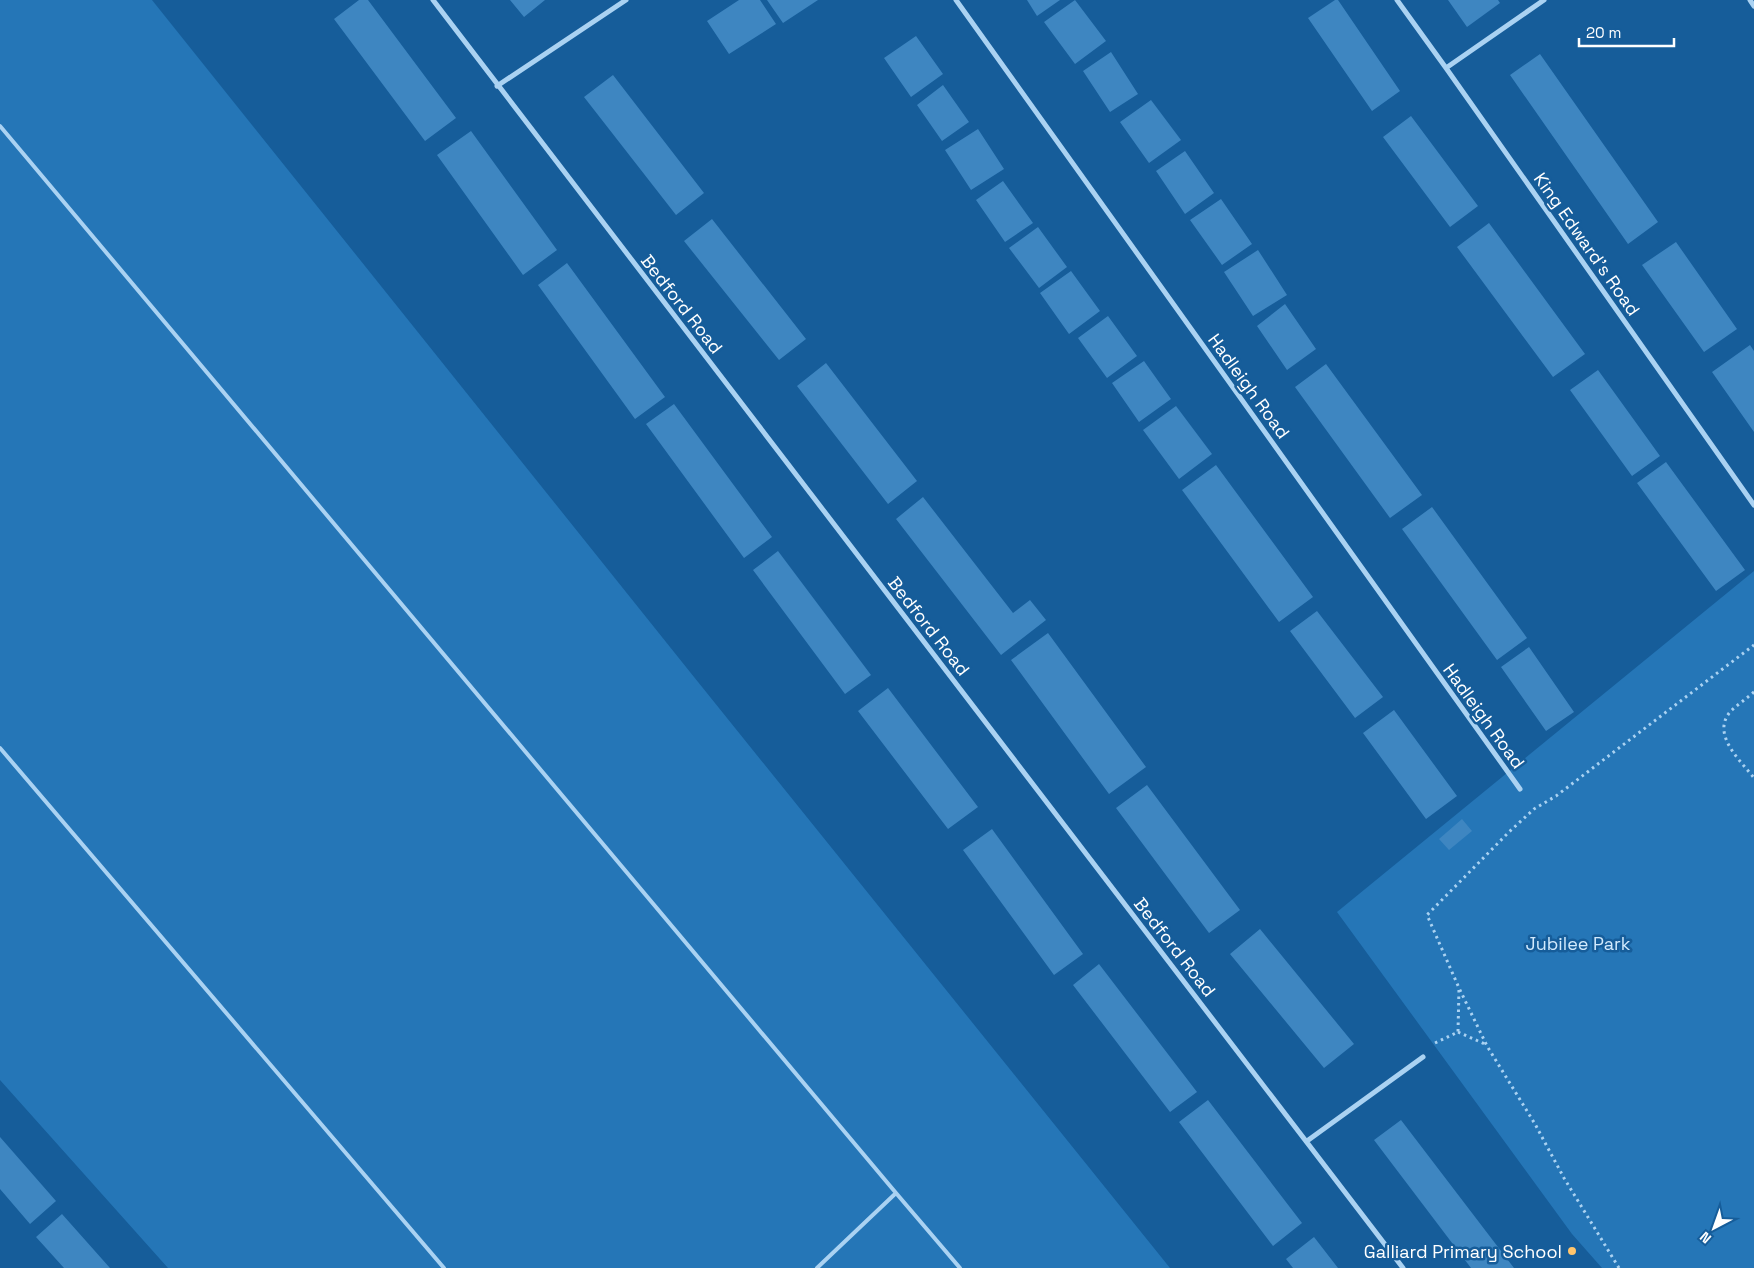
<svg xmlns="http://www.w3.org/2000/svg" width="1754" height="1268" viewBox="0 0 1754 1268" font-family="'Space Grotesk',sans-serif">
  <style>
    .green { fill: #2576b7 }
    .building { fill: #3e86c1 }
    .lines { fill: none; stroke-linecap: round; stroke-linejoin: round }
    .path { stroke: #aad2f2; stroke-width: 3; stroke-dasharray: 2.5 4; stroke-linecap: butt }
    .lane { stroke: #aad2f2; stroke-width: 4 }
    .street { stroke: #aad2f2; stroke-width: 5 }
    .poi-dot { fill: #ffc56c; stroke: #165d9a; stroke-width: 2 }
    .labels { text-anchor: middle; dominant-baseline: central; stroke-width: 5; stroke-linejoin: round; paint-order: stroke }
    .street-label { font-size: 18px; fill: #fff; stroke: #165d9a }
    .park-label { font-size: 18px; fill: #d2eafd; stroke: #165d9a }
    .poi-label { font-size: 18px; fill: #fff; stroke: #165d9a; text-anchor: end }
  </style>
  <rect width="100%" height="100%" fill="#165d9a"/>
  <!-- green -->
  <path class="green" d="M0,0H152L690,672L1170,1268H168L0,1080Z
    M1754,571V1268H1602L1572,1234L1337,912Z"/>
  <!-- building -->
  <path class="building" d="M359,0H368L456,118L425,141L334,19Z
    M510,0H545L524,17Z
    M739,0H760L776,24L729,54L707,21Z
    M767,0H818L783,23Z
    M1027,0H1060L1037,16Z
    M1075,0L1106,41L1075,64L1044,22Z
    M1335,0H1338L1400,91L1372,111L1308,18Z
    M1448,0H1498L1500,3L1467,27Z
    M916,36L943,74L911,97L884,58Z
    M1111,52L1138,94L1110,112L1083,71Z
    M1540,54L1658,222L1628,244L1510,75Z
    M613,75L704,193L676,215L584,97Z
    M943,85L969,122L942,141L917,105Z
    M1151,100L1181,140L1149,163L1120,122Z
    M1411,116L1478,206L1450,227L1383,137Z
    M978,129L1004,169L971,190L945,150Z
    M471,131L557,250L523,275L437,155Z
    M1185,151L1214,193L1185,214L1156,171Z
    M1003,181L1033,223L1005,242L976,200Z
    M1221,199L1252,244L1222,265L1190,220Z
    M712,219L806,339L779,360L684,241Z
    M1489,223L1585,354L1553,377L1457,247Z
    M1038,227L1067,267L1039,288L1009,248Z
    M1676,242L1737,329L1704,352L1642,265Z
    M1258,250L1287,295L1253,316L1224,272Z
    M567,263L665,397L635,419L538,285Z
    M1071,271L1100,311L1069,334L1040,293Z
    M1285,304L1316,349L1287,370L1257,326Z
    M1108,316L1137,356L1107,378L1078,338Z
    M1750,345L1754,351V432L1712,372Z
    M1144,361L1171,399L1139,422L1112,383Z
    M826,363L917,481L888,504L797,386Z
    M1326,364L1422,495L1390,518L1295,387Z
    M1598,370L1660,456L1632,476L1570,390Z
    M674,404L772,537L744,558L646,424Z
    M1176,406L1212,454L1179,479L1143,430Z
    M1666,462L1745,570L1716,591L1637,483Z
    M1216,465L1313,597L1279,622L1182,490Z
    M923,497L1013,613L1030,600L1046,620L1001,655L896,519Z
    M1432,507L1527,638L1497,660L1402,529Z
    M778,551L871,675L845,694L753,570Z
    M1317,611L1383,697L1355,718L1290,631Z
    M1048,633L1146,767L1109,794L1011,660Z
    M1529,647L1574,712L1546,731L1501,667Z
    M888,688L978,807L948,829L858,711Z
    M1394,710L1457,796L1426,819L1363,733Z
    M1147,785L1240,910L1209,933L1116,808Z
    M1462,819L1472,831L1449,850L1439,839Z
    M992,829L1083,954L1054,975L963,850Z
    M1260,929L1354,1044L1324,1068L1230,954Z
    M1099,964L1197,1092L1170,1112L1073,985Z
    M1208,1100L1302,1223L1273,1246L1179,1122Z
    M1401,1120L1514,1268H1471L1374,1140Z
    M0,1137L56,1201L30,1224L0,1189Z
    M62,1214L110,1268H64L36,1237Z
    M1314,1237L1338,1268H1293L1286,1259Z"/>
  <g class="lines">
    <!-- path -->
    <path class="path" d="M1754,692C1746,699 1737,705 1730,712C1711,735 1741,761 1754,778
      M1458,1032L1487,1045
      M1435,1043L1458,1032L1459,988
      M1619,1268L1564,1178L1535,1124L1487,1046L1459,988L1427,915L1509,832L1534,809L1556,796L1754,645"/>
    <!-- lane -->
    <path class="lane" d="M0,126L896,1193L817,1268
      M0,748L444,1268
      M896,1193L960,1268"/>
    <!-- street -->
    <path class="street" d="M433,0L1403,1268
      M956,0L1520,789
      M1397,0L1446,68L1754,505
      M1750,0L1754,6
      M1446,68L1544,0
      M497,86L626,0
      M1307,1141L1423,1057"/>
  </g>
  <!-- markers -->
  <circle class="poi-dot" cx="1572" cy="1251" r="5"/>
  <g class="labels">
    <!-- street labels -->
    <g class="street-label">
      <text transform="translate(1587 244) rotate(55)">King Edward's Road</text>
      <text transform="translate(682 304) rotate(52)">Bedford Road</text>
      <text transform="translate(1249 386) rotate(54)">Hadleigh Road</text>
      <text transform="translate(929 626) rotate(52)">Bedford Road</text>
      <text transform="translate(1484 716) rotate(54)">Hadleigh Road</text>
      <text transform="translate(1175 947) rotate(52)">Bedford Road</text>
    </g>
    <!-- park labels -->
    <g class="park-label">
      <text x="1578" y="943">Jubilee Park</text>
    </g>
    <!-- poi labels -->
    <g class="poi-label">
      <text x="1562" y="1251">Galliard Primary School</text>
    </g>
  </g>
  <!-- north arrow -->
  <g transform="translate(1714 1228) rotate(221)" stroke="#165d9a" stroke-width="4" paint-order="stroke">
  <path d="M0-4L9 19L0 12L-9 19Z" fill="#ffffff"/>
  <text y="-8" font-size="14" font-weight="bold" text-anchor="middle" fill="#ffffff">N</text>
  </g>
  <!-- scale -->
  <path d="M1579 38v8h95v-8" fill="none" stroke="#ffffff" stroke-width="2.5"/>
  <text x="1586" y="38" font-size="15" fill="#ffffff" stroke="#165d9a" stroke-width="4" paint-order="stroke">20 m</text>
</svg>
